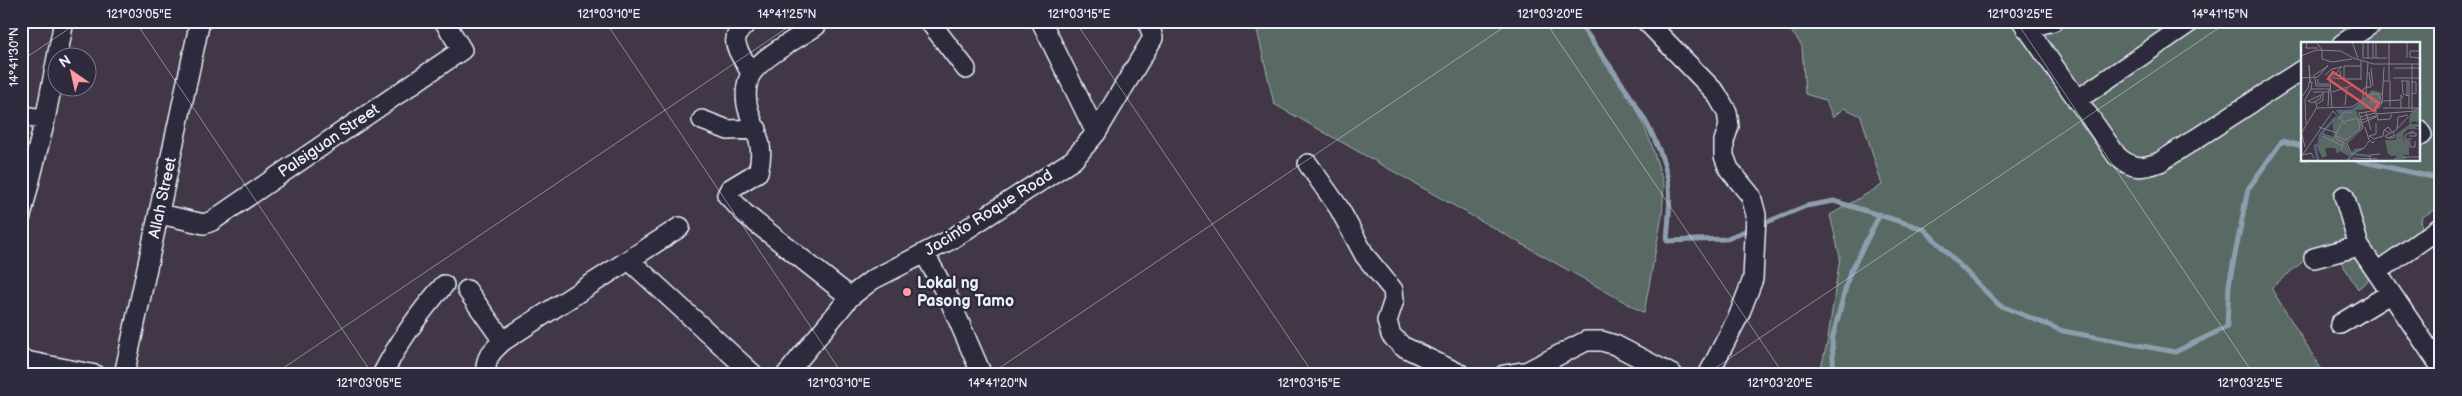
<svg xmlns="http://www.w3.org/2000/svg" width="2462" height="396" viewBox="0 0 2462 396" font-family="'Balsamiq Sans',sans-serif">
  <style>
    .green { fill: #586a63; stroke: #a0aeae; fill-rule: evenodd }
    .lines { fill: none; stroke-linecap: round; stroke-linejoin: round }
    .stream { stroke: #8d9eae; stroke-width: 5 }
    .street-casing { stroke: #e8f1f8; stroke-width: 22 }
    .street { stroke: #2f2a3d; stroke-width: 19 }
    .ticks { fill: none; stroke: #e8f1f8; stroke-width: 1; stroke-opacity: 0.45 }
    .poi-dot { fill: #ff9aa2; stroke: #2f2a3d; stroke-width: 2 }
    .labels { text-anchor: middle; dominant-baseline: central; stroke-width: 5; stroke-linejoin: round; paint-order: stroke }
    .street-label { font-size: 16px; fill: #e8f1f8; stroke: #2f2a3d }
    .poi-label { font-size: 16px; font-weight: bold; fill: #e8f1f8; stroke: #2f2a3d; text-anchor: start }
    .inset-river { fill: none; stroke: #51667c; stroke-width: 2.5 }
    .inset-road { fill: none; stroke: #84818d; stroke-width: 1 }
    .view { fill: #da5a5c; fill-opacity: 0.15; stroke: #da5a5c; stroke-width: 2.5 }
    .inset-edge { fill: none; stroke: #e8f1f8; stroke-width: 2.5 }
    .neatline { fill: none; stroke: #e8f1f8; stroke-width: 2 }
    .ticks-label { font-size: 12px; text-anchor: middle; fill: #e8f1f8 }
  </style>
  <rect width="100%" height="100%" fill="#413746"/>
  <filter id="ink" filterUnits="userSpaceOnUse"><feTurbulence type="fractalNoise" baseFrequency=".02" numOctaves="2"/><feDisplacementMap in="SourceGraphic" scale="10" xChannelSelector="R" yChannelSelector="G"/><feConvolveMatrix kernelMatrix="1 2 1 2 8 2 1 2 1" color-interpolation-filters="sRGB"/></filter>
  <g filter="url(#ink)">
    <!-- green -->
    <path class="green" d="M1255,21H1575L1637,109L1651,143L1664,185L1662,216L1644,313L1274,104Z
      M1784,21H2441V205L2421,218L2422,231L2358,289L2328,241L2271,288L2325,375H1819L1827,344L1840,257L1830,215L1882,185L1861,116L1844,108L1833,117L1825,100L1805,94L1802,46ZM2302,44H2418V160H2302Z"/>
    <g class="lines">
      <!-- stream -->
      <path class="stream" d="M1578,21C1610,68 1662,129 1669,187C1671,204 1668,223 1667,241L1725,239L1750,229
        M2356,160L2441,179
        M1760,225L1806,206L1834,201L1924,229L1999,305L2063,331L2175,352L2227,327L2229,285L2248,189L2282,141L2302,146
        M1834,375L1832,340L1849,275L1880,214"/>
      <!-- street casing -->
      <g class="street-casing">
        <path id="street" d="M929,21L966,69
          M1041,21L1096,133
          M1646,21L1716,93L1727,112L1729,126L1724,141V156L1729,169L1751,196L1756,215L1753,279L1739,315L1708,375
          M2022,21L2117,156C2131,169 2142,169 2160,162L2302,70
          M745,25C725,41 742,55 751,73
          M816,26C799,37 762,57 751,74C745,84 745,101 749,112C757,135 765,147 758,172L730,189L727,195L745,214L850,297
          M2026,28L2053,21
          M2342,44L2376,21
          M2077,100L2192,21
          M21,115L45,120
          M702,120L728,130L757,129
          M2418,129L2422,135
          M1308,164L1339,208L1365,256L1393,290L1394,300L1387,321L1391,335L1402,346L1462,375
          M2344,196L2359,246L2441,367
          M160,214L204,224L212,221L462,50L444,21
          M21,216L45,120L64,21
          M925,254L950,301L982,375
          M2314,258L2359,246
          M629,260L754,375
          M2377,272L2441,227
          M467,290L503,341
          M2340,324L2391,293
          M21,360L96,375
          M124,375L200,21
          M382,375C399,341 419,313 444,285
          M487,375C483,359 492,351 503,341L680,227
          M786,375L850,297L872,280L950,240L1073,160L1096,133L1153,38L1148,21
          M1504,375L1528,371L1586,341H1602L1615,345L1673,375"/>
      </g>
      <!-- street -->
      <use href="#street" class="street"/>
    </g>
  </g>
  <!-- ticks -->
  <path class="ticks" d="M135,21L373,375M605,21L843,375M1075,21L1314,375M1545,21L1784,375M2016,21L2254,375M21,61L80,21M273,375L797,21M989,375L1513,21M1705,375L2229,21M2421,375L2441,362"/>
  <!-- markers -->
  <circle class="poi-dot" cx="907" cy="292" r="5"/>
  <g class="labels">
    <!-- street labels -->
    <g class="street-label">
      <text transform="translate(329 141) rotate(-34)">Palsiguan Street</text>
      <text transform="translate(163 198) rotate(-78)">Allah Street</text>
      <text transform="translate(989 213) rotate(-32)">Jacinto Roque Road</text>
    </g>
    <!-- poi labels -->
    <g class="poi-label">
      <text x="917" y="283">Lokal ng<tspan x="917" dy="18">Pasong Tamo</tspan></text>
    </g>
  </g>
  <!-- overview -->
  <g transform="translate(2301 42)">
    <rect width="119" height="119" fill="#413746"/>
    <path d="M71,48L81,51L78,66L55,68L62,84L45,101L50,112L47,114L39,109L36,112L34,106H24L26,114L21,116L16,104L22,91L33,95L31,77L39,74L37,69L52,67ZM115,66H119L118,81L113,79L109,82H118L119,85H113L119,87H107L102,92L103,98H108V113H102L106,117L92,118L96,114L87,112L84,98H95V92L108,83L109,72Z" fill="#586a63"/>
    <path class="inset-river" d="M63,57L69,64H75M40,73L37,69H51L64,58M51,112L69,114M89,113L106,111M17,118L14,104L18,102L19,93L35,75M47,118L54,108L61,107"/>
    <path class="inset-road" d="M6,0L5,6H17M15,0L21,8V17L31,20L51,17M51,0L57,16M62,0V16H86M67,0V16M106,0V16M119,9H109V15L119,16M0,14L15,8L40,9L52,16L73,22H119M72,16V0M75,16V0M111,22V68M70,26L72,44M93,26H119M24,33L31,27L41,25M12,34L27,24M0,36L17,35L27,23M14,36L15,44H30M33,36L40,37L39,29M92,36H119M17,37V42H28M60,37H43V24H60M60,38V19M88,38V0M29,39L31,66M29,39L41,24M83,39H89V64M100,39H108V66M101,39L102,52L108,54M106,39V54M66,45H70L68,30M10,47H30M12,50H28M31,50L53,43M65,52L67,20M70,52H77L81,61L70,60ZM110,52L115,51V40H110M0,56L7,46L9,37L8,23L9,39M7,59L11,61L20,56L19,54M7,59L22,52M82,59L99,58M16,62L22,58V50M44,63L46,46M27,64L28,47M73,65L78,66L81,61L83,25M15,66L51,65L62,57V47L66,45M82,66H119M100,66V53L102,56M32,69L45,83M65,70L70,88M60,71L75,68V75L61,81M75,72L114,69M76,73L77,78L89,77L91,72M59,75L74,71M39,76L43,70H51M60,78L75,74M5,82L4,58L10,47L11,40H8M18,85L36,91M64,85L68,98L72,101L74,99M96,87L97,75L107,73M83,88L87,85L94,93L93,96H87M0,89L4,105M1,90L16,65L14,59M94,93L87,96L84,94L94,89L108,74M21,94L42,104M35,94L45,98L59,87L57,76L42,80M68,94L73,97L82,94L83,88L89,91M68,94L75,92V81M108,94H115V91H108M35,97L43,101L40,108M111,97H104V93L113,89M32,99L41,80M109,99V105H114V99M51,112L63,106L69,98M1,113L10,111L13,116M51,113L46,101L62,86L58,70L61,71M0,115L32,69M102,115H119M51,116L76,117M69,118V113L79,112"/>
    <path class="view" d="M32,30L78,61L73,69L27,37Z"/>
    <rect width="119" height="119" class="inset-edge"/>
  </g>
  <!-- margin -->
  <rect width="2462" height="396" fill="none" stroke="#2f2a3d" stroke-width="55"/>
  <!-- north arrow -->
  <g transform="translate(72 72) rotate(326)"><circle r="24" fill="#2f2a3d" stroke="#797a88"/>
  <path d="M0-4L9 19L0 12L-9 19Z" fill="#ff9aa2"/>
  <text y="-8" font-size="14" font-weight="bold" text-anchor="middle" fill="#e8f1f8">N</text>
  </g>
  <rect x="28" y="28" width="2406" height="340" class="neatline"/>
  <g class="ticks-label">
    <text x="139" y="18">121°03'05"E</text>
    <text x="609" y="18">121°03'10"E</text>
    <text x="787" y="18">14°41'25"N</text>
    <text x="1079" y="18">121°03'15"E</text>
    <text x="1550" y="18">121°03'20"E</text>
    <text x="2020" y="18">121°03'25"E</text>
    <text x="2220" y="18">14°41'15"N</text>
    <text transform="translate(14 57) rotate(-90)" y="4">14°41'30"N</text>
    <text x="369" y="387">121°03'05"E</text>
    <text x="839" y="387">121°03'10"E</text>
    <text x="998" y="387">14°41'20"N</text>
    <text x="1309" y="387">121°03'15"E</text>
    <text x="1780" y="387">121°03'20"E</text>
    <text x="2250" y="387">121°03'25"E</text>
  </g>
</svg>
